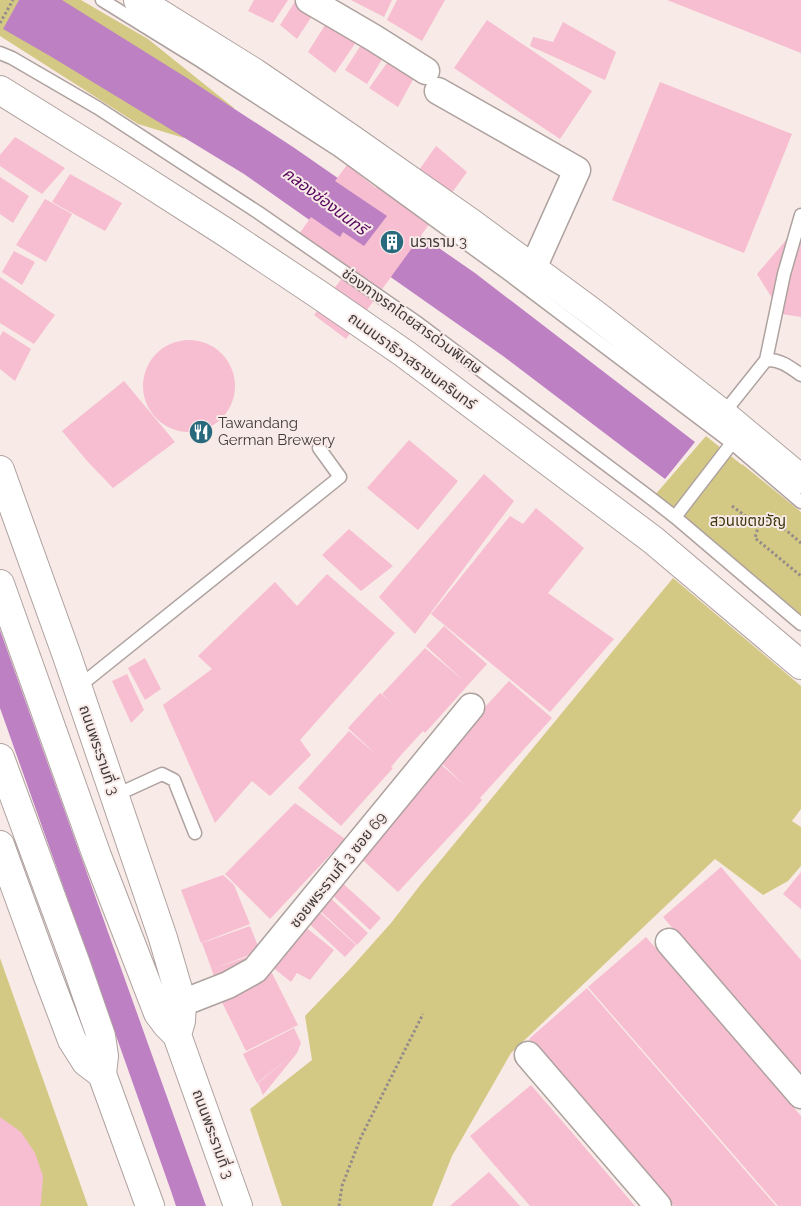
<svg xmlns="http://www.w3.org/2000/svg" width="801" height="1206" viewBox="0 0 801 1206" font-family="Raleway,'Noto Sans Thai',sans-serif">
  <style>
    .green { fill: #d4c984 }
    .water { fill: #bd80c3 }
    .pier { fill: #f8eae7 }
    .building { fill: #f7bdd0 }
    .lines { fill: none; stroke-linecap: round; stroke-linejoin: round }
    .service-casing { stroke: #aea29f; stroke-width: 15 }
    .minor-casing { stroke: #aea29f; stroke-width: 29 }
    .primary-casing { stroke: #aea29f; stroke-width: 30 }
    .path { stroke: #958c8a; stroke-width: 3; stroke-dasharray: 2.5 2.5; stroke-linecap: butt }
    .service { stroke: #fff; stroke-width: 12 }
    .minor { stroke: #fff; stroke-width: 26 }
    .primary { stroke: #fff; stroke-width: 28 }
    .labels { text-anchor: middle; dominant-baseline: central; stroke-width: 4; stroke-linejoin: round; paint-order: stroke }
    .poi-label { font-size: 15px; fill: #3f3a39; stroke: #f8eae7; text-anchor: start }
    .street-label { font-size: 15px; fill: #3f3a39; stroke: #f8eae7 }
    .park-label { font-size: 15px; fill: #3e380f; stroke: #f8eae7 }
    .water-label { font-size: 16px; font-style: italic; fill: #55055d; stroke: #f8eae7 }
  </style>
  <rect width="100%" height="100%" fill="#f8eae7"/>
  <!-- green -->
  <path class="green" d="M0,0H81L148,39L234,108L184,138L138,124L0,36Z
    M706,436L742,465V464L801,512V617L654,496Z
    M673,578L801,686V809L792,821L801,827V866L788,881L763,895L715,859L511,1053L452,1156L432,1206H282L250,1109L312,1060L305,1016L349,970L391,923L421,884Z
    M0,958L88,1206H0Z"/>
  <!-- water -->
  <path class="water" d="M19,0H62L187,78L293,147L475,273L695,442L665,479L503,356L244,174L50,56L3,29Z
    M0,630L206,1206H176L171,1191L0,708Z"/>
  <!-- pier -->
  <path class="pier" d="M0,627L1,628L85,860L83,861Z
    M0,711L57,869L55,870L0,716Z"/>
  <!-- building -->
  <path class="building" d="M254,0H288L273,23L248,11Z
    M296,0L316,10L297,39L280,25Z
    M351,0H392L384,17Z
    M397,0H445L422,41L387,20Z
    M667,0H801V53Z
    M332,14L363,32L335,73L308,52Z
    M487,20L592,91L560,139L454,68Z
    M563,22L616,52L605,80L530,46L533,37L553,42Z
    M368,34L389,48L367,84L345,70Z
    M395,52L420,67L398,107L369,88Z
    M660,82L792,134L744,253L612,200Z
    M15,137L65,168L42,194L0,166V155Z
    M436,146L467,172L346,339L314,315L346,273L325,258L330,254L299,234L311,217L340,237L343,232L364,246L387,216L335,181L347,165L376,188L386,175L404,191Z
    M70,174L122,203L105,231L52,202Z
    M0,177L29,196L13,223L0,214Z
    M45,199L72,214L46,262L16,245Z
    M801,209V317L782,314L757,274L788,238Z
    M14,251L35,262L22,285L2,272Z
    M0,277L55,315L34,344L0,323Z
    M3,331L31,349L15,381L0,369V336Z
    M143 386a46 46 0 1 1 92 0a46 46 0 1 1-92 0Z
    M124,381L175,442L113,488L88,462L62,431Z
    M409,440L458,481L418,530L367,488Z
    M484,474L514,501L415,634L379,597Z
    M536,508L584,548L548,593L614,639L550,712L431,614L510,516L523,524Z
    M349,529L393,566L361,591L322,555Z
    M327,574L395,633L300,740L311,755L270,796L252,781L215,823L163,705L212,669L198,656L275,582L297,606Z
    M444,626L487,664L425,733L423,731L401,755L391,767L393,768L341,826L298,788L349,731L378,756L348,728L380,693L395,706L382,694L425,648L464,681L426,646Z
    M145,658L161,689L145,700L128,668Z
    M127,674L144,710L131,723L112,681Z
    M509,681L552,718L480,798L482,800L471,813L398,892L356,854L439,763L466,786L437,759Z
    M295,803L345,839L270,919L225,874Z
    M721,867L801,960V1078L663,917Z
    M801,872V909L783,894Z
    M223,875L234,885L250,924L201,943L181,890Z
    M339,880L381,918L370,930L328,891Z
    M326,894L368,933L357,945L315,906Z
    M314,907L356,945L345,957L303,918Z
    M250,926L260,951L215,968L259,953L217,984L202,943Z
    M304,926L334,950L310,980L297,973L291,982L271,966Z
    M646,937L801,1116V1206H778L588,987Z
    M270,969L298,1025L246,1051L218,994Z
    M587,988L776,1206H674L529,1039Z
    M294,1028L301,1043L297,1053L263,1095L258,1083L295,1053L257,1083L243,1054Z
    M531,1085L562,1121L635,1206H530L485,1154L470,1136Z
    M0,1117L21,1132L35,1153L43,1176L41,1203L40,1206H0Z
    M489,1172L520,1206H450Z"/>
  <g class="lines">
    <!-- service casing -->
    <g class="service-casing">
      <path id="service" d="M102,0L199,60L338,150L511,276L732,443L801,502
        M0,53L12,58L98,108L259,213L419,324L648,496L675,517L801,624
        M766,360L784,274L801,215
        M723,414L766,360C780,359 790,367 801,375
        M675,517L732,443
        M77,688L340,477L319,448
        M114,796L162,774L174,780L195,833"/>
    </g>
    <!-- minor casing -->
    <g class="minor-casing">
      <path id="minor" d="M309,0L374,38L426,71
        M438,91L577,170L533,268
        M669,942L801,1095
        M182,1003L228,985L255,970L471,707
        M528,1055L658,1206"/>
    </g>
    <!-- primary casing -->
    <g class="primary-casing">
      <path id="primary" d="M138,0L255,73L350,138L474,225L596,315L723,414L801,479
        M0,90L122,166L225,232L318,294L405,354L653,540L801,665
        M0,470L67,656L163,938L182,1003L181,1021L177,1035
        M0,584L97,856L158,1013L167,1025L177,1035L238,1206
        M0,758L76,964L101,1036L104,1056L102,1074L150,1206
        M0,845L47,974L72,1040L86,1062L102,1074"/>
    </g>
    <!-- path -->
    <path class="path" d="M0,23L13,0
      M732,506L759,526
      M801,543C792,536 768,510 759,526C757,530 756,534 755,538L801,576
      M339,1206L342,1186L361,1137L423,1014"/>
    <!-- service -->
    <use href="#service" class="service"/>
    <!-- minor -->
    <use href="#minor" class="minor"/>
    <!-- primary -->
    <use href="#primary" class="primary"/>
  </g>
  <!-- icons -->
  <defs>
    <g id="building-disc" transform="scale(1.25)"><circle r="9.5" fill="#29697d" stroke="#f8eae7"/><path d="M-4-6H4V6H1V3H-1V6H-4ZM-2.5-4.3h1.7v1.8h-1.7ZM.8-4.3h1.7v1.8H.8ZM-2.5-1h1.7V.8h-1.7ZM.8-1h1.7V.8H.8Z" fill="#fff"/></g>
    <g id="restaurant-disc" transform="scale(1.25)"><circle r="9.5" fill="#29697d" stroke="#f8eae7"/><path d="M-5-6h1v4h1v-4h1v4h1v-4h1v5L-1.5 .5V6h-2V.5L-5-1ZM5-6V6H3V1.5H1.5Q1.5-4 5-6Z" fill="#fff"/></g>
  </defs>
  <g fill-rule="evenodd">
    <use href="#building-disc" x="392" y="242"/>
    <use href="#restaurant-disc" x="201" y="432"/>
  </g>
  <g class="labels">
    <!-- poi labels -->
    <g class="poi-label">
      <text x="410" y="242">นราราม 3</text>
      <text x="218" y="423">Tawandang<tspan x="218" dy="17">German Brewery</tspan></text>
    </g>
    <!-- street labels -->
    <g class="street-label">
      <text transform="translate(412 321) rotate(36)">ช่องทางรถโดยสารด่วนพิเศษ</text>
      <text transform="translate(412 361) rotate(36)">ถนนนราธิวาสราชนครินทร์</text>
      <text transform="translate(99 750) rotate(71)">ถนนพระรามที่ 3</text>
      <text transform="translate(338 870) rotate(-51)">ซอยพระรามที่ 3 ซอย 69</text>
      <text transform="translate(213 1134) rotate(70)">ถนนพระรามที่ 3</text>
    </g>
    <!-- park labels -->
    <g class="park-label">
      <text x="748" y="521">สวนเขตขวัญ</text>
    </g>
    <!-- water labels -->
    <g class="water-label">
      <text transform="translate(325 201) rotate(37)">คลองช่องนนทรี</text>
    </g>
  </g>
</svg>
